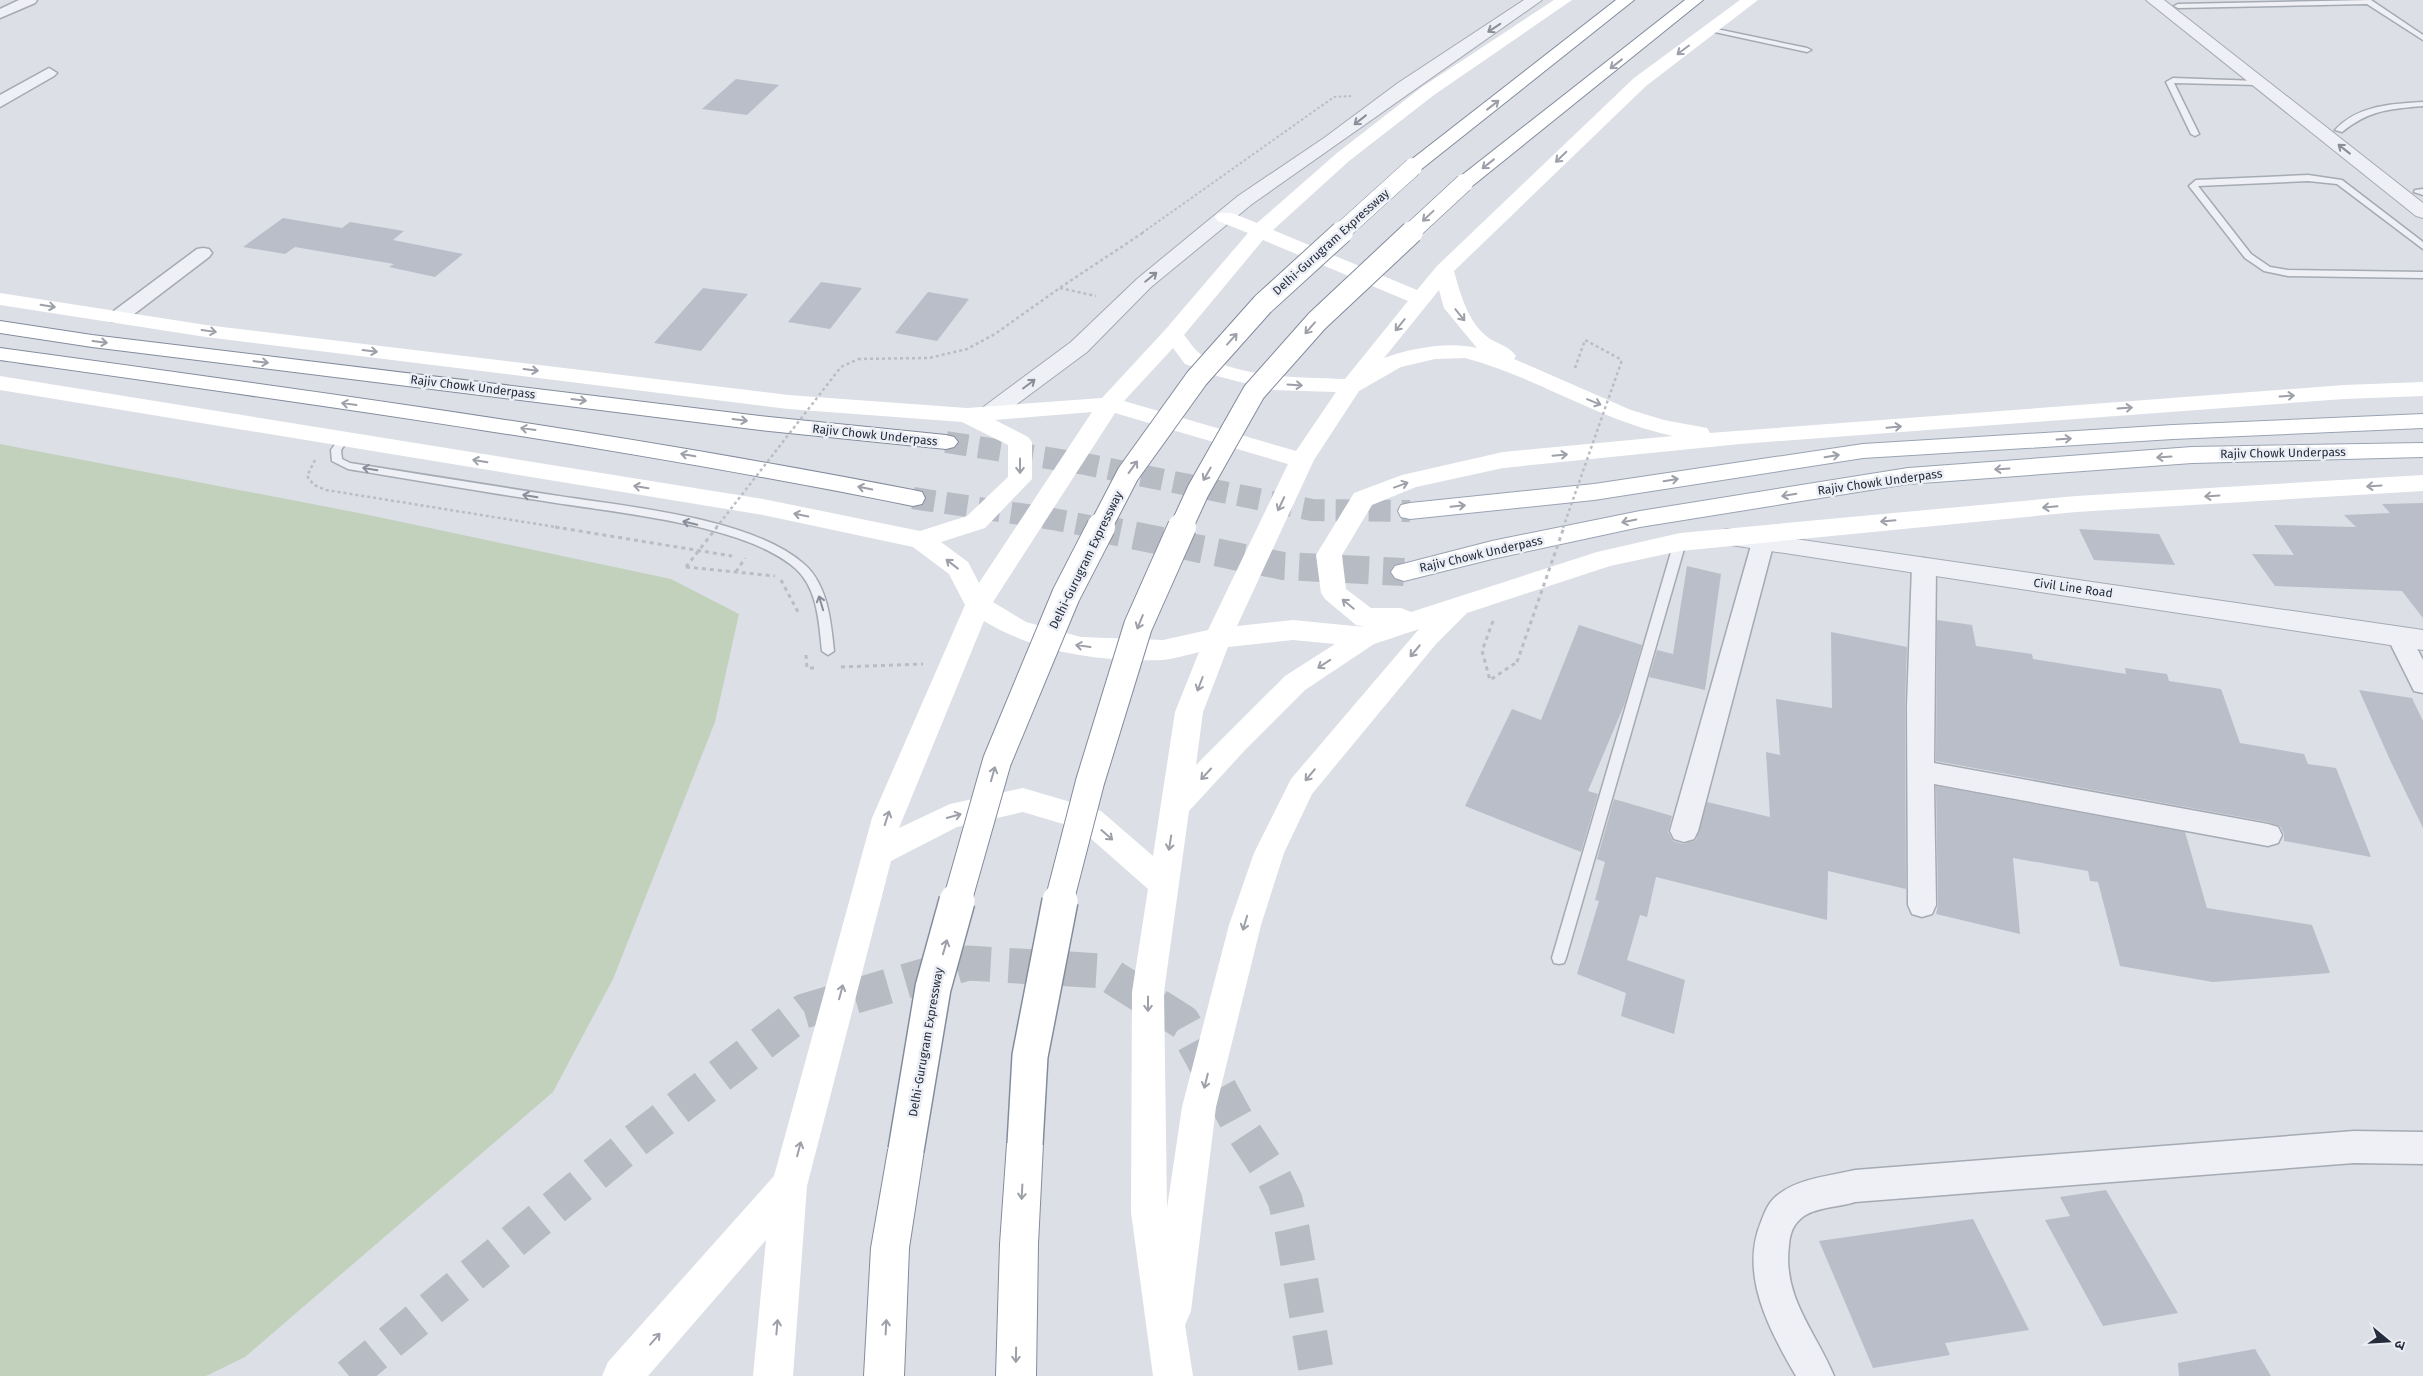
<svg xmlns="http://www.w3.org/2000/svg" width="2423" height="1376" viewBox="0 0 2423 1376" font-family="'Fira Sans','Noto Sans Devanagari',sans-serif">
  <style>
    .green { fill: #c1d1bc }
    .building { fill: #b9bec9 }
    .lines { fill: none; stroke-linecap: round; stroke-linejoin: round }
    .secondary-tunnel { stroke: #b7bbc4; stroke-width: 35; stroke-dasharray: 35 18; stroke-linecap: butt }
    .primary-tunnel-far1 { stroke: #b7bbc4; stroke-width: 22; stroke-dasharray: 22 11; stroke-linecap: butt }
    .primary-tunnel { stroke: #b7bbc4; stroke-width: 28; stroke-dasharray: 28 14; stroke-linecap: butt }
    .service-casing { stroke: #a5aab3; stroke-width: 3 }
    .minor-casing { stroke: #a5aab3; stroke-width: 3 }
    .tertiary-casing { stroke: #a5aab3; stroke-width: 2 }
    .primary-casing { stroke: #9aa3b3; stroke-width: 2 }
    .trunk-casing { stroke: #838c9d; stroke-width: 2 }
    .motorway-casing { stroke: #838c9d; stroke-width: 2 }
    .path-far2 { stroke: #babdc5; stroke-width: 2; stroke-dasharray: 2.5 2.5; stroke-linecap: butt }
    .path-far1 { stroke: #babdc5; stroke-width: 2.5; stroke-dasharray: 3 3; stroke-linecap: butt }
    .path { stroke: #babdc5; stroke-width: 3; stroke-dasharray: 4 4; stroke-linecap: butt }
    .service { fill: #eef0f5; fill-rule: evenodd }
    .minor { fill: #eef0f5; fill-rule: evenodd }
    .tertiary { fill: #eef0f5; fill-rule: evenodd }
    .secondary { fill: #fff; fill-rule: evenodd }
    .primary { fill: #fff; fill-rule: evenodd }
    .trunk { fill: #fff; fill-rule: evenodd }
    .motorway { fill: #fff; fill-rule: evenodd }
    .motorway-bridge-far3-casing { stroke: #838c9d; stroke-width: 19; stroke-linecap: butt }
    .motorway-bridge-far2-casing { stroke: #838c9d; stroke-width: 24; stroke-linecap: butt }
    .motorway-bridge-far1-casing { stroke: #838c9d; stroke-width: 30; stroke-linecap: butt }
    .motorway-bridge-casing { stroke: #838c9d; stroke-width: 38; stroke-linecap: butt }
    .path-bridge-far1 { stroke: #babdc5; stroke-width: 2.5; stroke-dasharray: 3 3; stroke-linecap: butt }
    .path-bridge { stroke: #babdc5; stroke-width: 3; stroke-dasharray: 4 4; stroke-linecap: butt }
    .motorway-bridge-far3 { stroke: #fff; stroke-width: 18 }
    .motorway-bridge-far2 { stroke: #fff; stroke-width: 22 }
    .motorway-bridge-far1 { stroke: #fff; stroke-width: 28 }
    .motorway-bridge { stroke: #fff; stroke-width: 35 }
    .oneway { stroke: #8a8e99 }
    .oneway2 { stroke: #9da0a8 }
    .labels { text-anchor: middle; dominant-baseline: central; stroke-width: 5; stroke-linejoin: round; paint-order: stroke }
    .street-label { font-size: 12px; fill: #252d3d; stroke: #ebeef4 }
  </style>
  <rect width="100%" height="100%" fill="#dcdfe6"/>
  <!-- green -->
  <path class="green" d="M0,444L364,514L671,579L739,614L715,722L613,979L553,1092L245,1357L206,1376H0Z"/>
  <!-- building -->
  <path class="building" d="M736,79L779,85L747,115L702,109Z
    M283,218L342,228L350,222L404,231L393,240L463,254L435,277L389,267L394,264L295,247L285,254L243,247Z
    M821,282L862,288L830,329L788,322Z
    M703,288L748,294L701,351L654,343Z
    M928,292L969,299L937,341L895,333Z
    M2423,503V618L2402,591L2275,586L2252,554L2294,555L2274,525L2356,527L2344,515L2390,513L2382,504Z
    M2079,529L2159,534L2175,565L2094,560Z
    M1687,566L1721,574L1705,690L1649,677L1657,650L1673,654Z
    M1937,620L1972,625L1976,646L2032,654L2033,659L2126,674L2125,668L2167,674L2169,681L2221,689L2240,743L2304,754L2308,764L2336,768L2371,857L2284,841V834L2280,826L2268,822L1936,761Z
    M1579,625L1642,645L1625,703L1588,791L1598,794L1581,852L1465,806L1512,709L1541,720Z
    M1831,632L1907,647L1905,706L1906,889L1828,871L1827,920L1656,877L1647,917L1640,915L1627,960L1685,980L1674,1034L1621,1016L1626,993L1577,974L1599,901L1595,900L1605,862L1597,859L1614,799L1672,816L1668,832L1673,841L1683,844L1696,840L1707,802L1770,817L1766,752L1780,755L1776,699L1832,708Z
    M2359,690L2412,698L2423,721V828L2390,760Z
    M1936,786L2185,832L2207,908L2312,925L2330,973L2213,982L2120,966L2098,882L2090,881L2088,871L2013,858L2020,934L1936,914L1938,905Z
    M2106,1190L2178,1313L2103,1326L2045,1220L2070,1216L2060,1197Z
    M1973,1219L2029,1330L1945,1343L1950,1355L1873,1368L1819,1241Z
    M2255,1349L2271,1376H2179L2178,1363Z"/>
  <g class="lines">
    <!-- secondary-tunnel -->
    <path class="secondary-tunnel" d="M349,1376L635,1141L804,1011L968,963L1103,971L1183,1022L1238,1123L1274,1178L1285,1200L1292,1229L1317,1376"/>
    <!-- primary-tunnel-far1 -->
    <path class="primary-tunnel-far1" d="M946,442L1085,464L1312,510L1410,511
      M913,498L1053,519L1099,528"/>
    <!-- primary-tunnel -->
    <path class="primary-tunnel" d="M1093,527L1283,566L1404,572"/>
    <!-- service casing -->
    <g class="service-casing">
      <path id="service" d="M2371,0L2423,35V40L2367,4L2178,8L2174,6L2178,4Z
        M1707,27L1807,48L1811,50L1807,52L1710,31H1707Z
        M2173,78L2258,81L2262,83L2258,85L2174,83L2199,134L2195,136L2191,134L2166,82Z
        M2423,102V106C2389,109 2369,110 2342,132L2335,130C2358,105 2391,104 2423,102Z
        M2308,175L2342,180L2423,242V249L2337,184L2308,181L2198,186L2251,254L2270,267L2288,270L2423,272V278L2288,276L2264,271L2245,258L2189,186L2196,180Z
        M2423,189V195L2414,192L2415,190Z
        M344,436L349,439L341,450L342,459L350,463C418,474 485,485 552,495C621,506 751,517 804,564C828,585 831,622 834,651L828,655L822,651C819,624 818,589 796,569C746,524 617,513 550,502C483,492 415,480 348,469L332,461L331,450L340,437Z
        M1680,538L1686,542L1566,958L1564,963L1559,964L1554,963L1552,958L1674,542Z"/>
    </g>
    <!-- minor casing -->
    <g class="minor-casing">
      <path id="minor" d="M19,0H37L35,3L0,18V9Z
        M49,68L57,73L54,76L0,107V95Z
        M203,248L209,249L212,253L209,257L125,321H111L108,317L111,313L197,249Z
        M1763,534L1771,537L1774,542L1698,831L1694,839L1684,842L1674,839L1670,831L1752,542L1755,537Z
        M1924,558L1932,560L1936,566L1934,763L2268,824L2278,827L2282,835L2278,843L2268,846L1934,784L1936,905L1932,914L1922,917L1912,914L1908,905L1907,706L1912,566L1916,560Z
        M2399,628L2408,631L2423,660V693L2414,691L2387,637L2390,631Z
        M2354,1131L2423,1132V1164L2354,1163L1855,1202C1840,1207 1817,1207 1804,1216C1793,1224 1790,1233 1789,1245C1782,1297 1816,1332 1834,1376H1796C1770,1331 1739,1275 1761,1222C1765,1211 1769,1201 1779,1194C1800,1178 1830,1176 1855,1170Z"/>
    </g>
    <!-- tertiary casing -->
    <g class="tertiary-casing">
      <path id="tertiary" d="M1524,0H1542L1252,204L1151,287L1087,352L998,418L990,420L982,418L979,413L982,408L1071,342L1137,279L1238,196L1324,138L1398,83Z
        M2146,0H2164L2423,203V218L2416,216Z
        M1727,529L2423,630V650L1718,543L1715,537L1718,531Z"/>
    </g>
    <!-- primary casing -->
    <g class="primary-casing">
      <path id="primary" d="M2423,414V428L2173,439L1863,458L1594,500L1410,519L1401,517L1398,511L1401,505L1410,503L1594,484L1863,444L2173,425Z
        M2423,443V457L2192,463L1908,484L1640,527L1492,559L1404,581L1395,578L1391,572L1395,566L1492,541L1640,511L1908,468L2192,447Z"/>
    </g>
    <!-- trunk casing -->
    <g class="trunk-casing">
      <path id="trunk" d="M0,321L92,335L769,417L946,435L954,437L958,442L954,447L946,449L769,431L92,347L0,333Z
        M0,348C305,390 610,431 913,490L922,492L925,498L922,504L913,506C611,445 305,403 0,360Z"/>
    </g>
    <!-- motorway casing -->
    <g class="motorway-casing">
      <path id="motorway" d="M1616,0H1634L1419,171H1407L1404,167L1407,163Z
        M1685,0H1703L1471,187H1457L1455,183L1457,179Z
        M1025,1127L1038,1132L1043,1144L1038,1244L1036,1376H996L1000,1244L1007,1144L1012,1132Z
        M906,1133L919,1138L924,1150L909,1248L904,1376H864L871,1248L888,1150L893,1138Z"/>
    </g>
    <!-- path-far2 -->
    <path class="path-far2" d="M1142,233L1334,97L1351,96"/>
    <!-- path-far1 -->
    <path class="path-far1" d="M1060,288L1096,296
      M858,359L929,358L967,349L995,334L1061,287L1144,232
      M1575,368L1585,340L1622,360
      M315,460L307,476L314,485L326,490L562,528"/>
    <!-- path -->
    <path class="path" d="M555,527L732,556
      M686,567L775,576
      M736,572L745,558
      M781,580L798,612
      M1493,621L1482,651L1490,680L1517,662
      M806,655L807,668H818
      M841,667L923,664"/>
    <!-- service -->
    <use href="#service" class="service"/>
    <!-- minor -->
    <use href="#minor" class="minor"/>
    <!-- tertiary -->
    <use href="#tertiary" class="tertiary"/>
    <!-- secondary -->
    <path class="secondary" d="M1554,0H1572L1434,95L1349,161L1273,230L1417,290L1437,266L1634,78L1740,0H1758L1646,86L1454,271C1461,296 1468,323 1490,339C1499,344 1510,347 1516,356L1514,359L1631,410L1664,420L1707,428L1710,433L2344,385L2423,382V396L2344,399L1740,444L1503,468L1416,487L1372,505L1342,555L1346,589L1371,608H1401L1411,612L1597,552L1680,533L2076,496L2423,475V491L2076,512L1680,551L1610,566L1467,613L1436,644L1312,794L1284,853L1261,925L1216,1107L1191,1311L1185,1325L1193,1376H1153L1131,1212L1132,992L1148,889L1080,829L1023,812L957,827L891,861L807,1186L793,1376H753L766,1240L648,1376H602L608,1362L774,1176L872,818L965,605L949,574L913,547L763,515L0,390V376L763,499L920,531L967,516L1008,477V445L962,422L788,409L206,337L0,305V293L206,325L788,395L967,408L1102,398L1165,330L1248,233L1218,221L1215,217L1218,213H1232L1257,223L1337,153L1422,87ZM1263,240L1408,301L1345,379C1298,377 1245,379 1202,355C1195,351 1189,341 1184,335ZM1439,290L1444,308L1477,348C1449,341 1411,348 1384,358ZM1173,348L1185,364L1217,376L1271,390L1336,392L1296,451L1124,401ZM1465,358C1537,377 1598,420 1673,436L1503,452L1402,475L1354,493L1316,555L1321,593L1325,599L1356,625L1364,627L1293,620L1237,626L1314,460L1359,391L1401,367L1435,359ZM1092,412L979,583L968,562L941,542L985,528L1032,479V442L1028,437L995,420ZM1115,413L1288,464L1208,630L1163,640L1081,637L1026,622L993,602ZM984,621C1036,653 1101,662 1162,660C1174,659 1187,655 1199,652L1175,712L1153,856L1101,811L1023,788L950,804L899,828ZM1419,629L1291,779L1254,853L1229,925L1182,1107L1167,1208L1164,992L1189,811L1246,749L1305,690L1374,644ZM1293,640L1335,644L1285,676L1196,765L1203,712L1228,647Z"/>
    <!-- primary -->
    <use href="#primary" class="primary"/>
    <!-- trunk -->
    <use href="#trunk" class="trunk"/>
    <!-- motorway -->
    <use href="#motorway" class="motorway"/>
    <!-- motorway-bridge-far3 casing -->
    <g class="motorway-bridge-far3-casing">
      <path id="motorway-bridge-far3" d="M1340,233L1413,167
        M1410,233L1464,183"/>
    </g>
    <!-- motorway-bridge-far2 casing -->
    <g class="motorway-bridge-far2-casing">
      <path id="motorway-bridge-far2" d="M1100,528L1128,474L1197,378L1263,304L1342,232
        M1181,528L1198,491L1254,392L1317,321L1412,232"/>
    </g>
    <!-- motorway-bridge-far1 casing -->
    <g class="motorway-bridge-far1-casing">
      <path id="motorway-bridge-far1" d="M957,902L997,761L1066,595L1101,527
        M1059,902L1090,782L1138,626L1182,527"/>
    </g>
    <!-- motorway-bridge casing -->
    <g class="motorway-bridge-casing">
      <path id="motorway-bridge" d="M1025,1144L1030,1056L1060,901
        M906,1150L933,988L957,901"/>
    </g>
    <!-- path-bridge-far1 -->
    <path class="path-bridge-far1" d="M716,528L841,367L858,359
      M1563,528L1622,360"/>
    <!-- path-bridge -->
    <path class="path-bridge" d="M686,567L717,527
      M1517,662L1564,527"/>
    <!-- motorway-bridge-far3 -->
    <use href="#motorway-bridge-far3" class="motorway-bridge-far3"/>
    <!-- motorway-bridge-far2 -->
    <use href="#motorway-bridge-far2" class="motorway-bridge-far2"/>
    <!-- motorway-bridge-far1 -->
    <use href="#motorway-bridge-far1" class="motorway-bridge-far1"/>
    <!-- motorway-bridge -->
    <use href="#motorway-bridge" class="motorway-bridge"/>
  </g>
  <!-- one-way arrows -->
  <defs><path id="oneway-shaft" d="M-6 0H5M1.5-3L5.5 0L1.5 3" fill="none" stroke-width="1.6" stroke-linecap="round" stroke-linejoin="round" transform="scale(1.25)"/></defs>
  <g class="oneway">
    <use href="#oneway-shaft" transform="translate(1494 28) rotate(147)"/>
    <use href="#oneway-shaft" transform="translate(1360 120) rotate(142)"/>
    <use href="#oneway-shaft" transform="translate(2344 149) rotate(-142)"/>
    <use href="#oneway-shaft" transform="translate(1151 277) rotate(-39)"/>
    <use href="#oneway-shaft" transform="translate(1029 384) rotate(-37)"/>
    <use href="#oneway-shaft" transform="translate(370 469) rotate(-171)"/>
    <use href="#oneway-shaft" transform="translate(530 496) rotate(-171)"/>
    <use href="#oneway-shaft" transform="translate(690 523) rotate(-167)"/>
    <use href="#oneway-shaft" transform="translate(821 603) rotate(-107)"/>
  </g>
  <g class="oneway2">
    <use href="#oneway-shaft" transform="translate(1683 50) rotate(143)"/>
    <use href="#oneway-shaft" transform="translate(1616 64) rotate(142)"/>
    <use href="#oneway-shaft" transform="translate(1493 105) rotate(-38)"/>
    <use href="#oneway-shaft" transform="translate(1561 157) rotate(136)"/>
    <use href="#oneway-shaft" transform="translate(1488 164) rotate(142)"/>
    <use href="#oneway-shaft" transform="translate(1428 216) rotate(137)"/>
    <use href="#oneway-shaft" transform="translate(48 306) rotate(9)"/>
    <use href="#oneway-shaft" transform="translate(1460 315) rotate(51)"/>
    <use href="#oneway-shaft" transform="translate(1400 325) rotate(129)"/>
    <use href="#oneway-shaft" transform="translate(1310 328) rotate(131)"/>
    <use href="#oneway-shaft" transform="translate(209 331) rotate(8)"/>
    <use href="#oneway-shaft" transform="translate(1232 339) rotate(-48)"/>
    <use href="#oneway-shaft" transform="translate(100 342) rotate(7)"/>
    <use href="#oneway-shaft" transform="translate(370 351) rotate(7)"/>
    <use href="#oneway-shaft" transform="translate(261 362) rotate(7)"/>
    <use href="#oneway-shaft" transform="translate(531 370) rotate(7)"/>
    <use href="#oneway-shaft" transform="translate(1295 385) rotate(4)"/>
    <use href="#oneway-shaft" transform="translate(2287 396) rotate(-4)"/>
    <use href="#oneway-shaft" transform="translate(579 400) rotate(7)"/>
    <use href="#oneway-shaft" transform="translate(1594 402) rotate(22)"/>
    <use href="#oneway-shaft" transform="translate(349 404) rotate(-172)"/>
    <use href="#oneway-shaft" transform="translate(2125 408) rotate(-4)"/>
    <use href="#oneway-shaft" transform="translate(740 420) rotate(7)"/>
    <use href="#oneway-shaft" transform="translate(1894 427) rotate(-5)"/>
    <use href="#oneway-shaft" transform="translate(528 429) rotate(-172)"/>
    <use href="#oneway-shaft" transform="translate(2064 439) rotate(-4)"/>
    <use href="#oneway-shaft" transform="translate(688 455) rotate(-170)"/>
    <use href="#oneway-shaft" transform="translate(1560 455) rotate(-5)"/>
    <use href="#oneway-shaft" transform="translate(1832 456) rotate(-9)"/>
    <use href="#oneway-shaft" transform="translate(2164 457) rotate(176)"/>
    <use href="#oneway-shaft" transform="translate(480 461) rotate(-171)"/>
    <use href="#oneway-shaft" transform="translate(1020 466) rotate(90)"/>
    <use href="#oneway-shaft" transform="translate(1133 467) rotate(-54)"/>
    <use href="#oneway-shaft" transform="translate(2002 469) rotate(176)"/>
    <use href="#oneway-shaft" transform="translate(1207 474) rotate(120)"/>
    <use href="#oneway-shaft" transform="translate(1671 480) rotate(-9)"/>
    <use href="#oneway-shaft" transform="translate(1401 485) rotate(-20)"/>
    <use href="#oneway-shaft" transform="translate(2374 486) rotate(176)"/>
    <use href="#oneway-shaft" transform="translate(641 487) rotate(-171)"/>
    <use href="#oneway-shaft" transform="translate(865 488) rotate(-168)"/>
    <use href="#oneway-shaft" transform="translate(1789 495) rotate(171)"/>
    <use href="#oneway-shaft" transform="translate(2212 496) rotate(176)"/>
    <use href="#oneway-shaft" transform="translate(1281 504) rotate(115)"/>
    <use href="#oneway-shaft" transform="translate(1458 506) rotate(-6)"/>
    <use href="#oneway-shaft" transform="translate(2050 507) rotate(175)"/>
    <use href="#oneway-shaft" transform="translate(801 515) rotate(-168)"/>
    <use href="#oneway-shaft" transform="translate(1629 521) rotate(168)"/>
    <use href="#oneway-shaft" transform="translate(1888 521) rotate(175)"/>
    <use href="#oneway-shaft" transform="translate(952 564) rotate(-142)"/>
    <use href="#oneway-shaft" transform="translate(1348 604) rotate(-141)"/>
    <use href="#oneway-shaft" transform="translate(1140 622) rotate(112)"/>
    <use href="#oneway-shaft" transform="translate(1083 646) rotate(-172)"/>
    <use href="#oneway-shaft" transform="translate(1415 651) rotate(130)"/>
    <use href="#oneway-shaft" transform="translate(1324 664) rotate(147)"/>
    <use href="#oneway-shaft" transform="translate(1200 684) rotate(111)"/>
    <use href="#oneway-shaft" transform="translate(993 774) rotate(-74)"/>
    <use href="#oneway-shaft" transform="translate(1206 774) rotate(133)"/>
    <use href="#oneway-shaft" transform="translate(1310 775) rotate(130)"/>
    <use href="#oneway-shaft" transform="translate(954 816) rotate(-16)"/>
    <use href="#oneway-shaft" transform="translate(887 818) rotate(-72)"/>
    <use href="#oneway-shaft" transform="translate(1107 835) rotate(41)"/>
    <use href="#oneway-shaft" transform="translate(1170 843) rotate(99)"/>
    <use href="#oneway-shaft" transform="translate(1245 923) rotate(107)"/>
    <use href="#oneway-shaft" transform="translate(945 947) rotate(-74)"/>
    <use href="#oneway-shaft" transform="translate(841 992) rotate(-75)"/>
    <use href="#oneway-shaft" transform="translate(1148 1004) rotate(90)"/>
    <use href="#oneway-shaft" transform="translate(1206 1081) rotate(104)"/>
    <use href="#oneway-shaft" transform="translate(799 1149) rotate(-75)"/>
    <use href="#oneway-shaft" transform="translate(1022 1192) rotate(93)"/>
    <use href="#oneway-shaft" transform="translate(777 1327) rotate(-85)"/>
    <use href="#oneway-shaft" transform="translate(886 1327) rotate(-87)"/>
    <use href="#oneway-shaft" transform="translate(655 1339) rotate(-49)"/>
    <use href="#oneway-shaft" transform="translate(1016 1355) rotate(91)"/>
  </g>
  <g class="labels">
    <!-- street labels -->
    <g class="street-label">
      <text transform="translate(1331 242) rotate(-42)">Delhi-Gurugram Expressway</text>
      <text transform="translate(473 387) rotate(7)">Rajiv Chowk Underpass</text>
      <text transform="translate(875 435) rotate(6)">Rajiv Chowk Underpass</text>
      <text transform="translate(2283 453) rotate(-1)">Rajiv Chowk Underpass</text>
      <text transform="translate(1880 482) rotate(-8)">Rajiv Chowk Underpass</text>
      <text transform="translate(1481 554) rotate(-13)">Rajiv Chowk Underpass</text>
      <text transform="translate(1086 560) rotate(-64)">Delhi-Gurugram Expressway</text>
      <text transform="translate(2073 588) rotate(8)">Civil Line Road</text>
      <text transform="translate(926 1042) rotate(-80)">Delhi-Gurugram Expressway</text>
    </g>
  </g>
  <!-- north arrow -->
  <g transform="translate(2388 1341) rotate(108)" stroke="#ebeef4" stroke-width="4" paint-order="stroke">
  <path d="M0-4L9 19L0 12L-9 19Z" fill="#252d3d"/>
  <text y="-8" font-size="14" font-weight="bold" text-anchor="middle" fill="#252d3d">उ</text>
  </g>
</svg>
